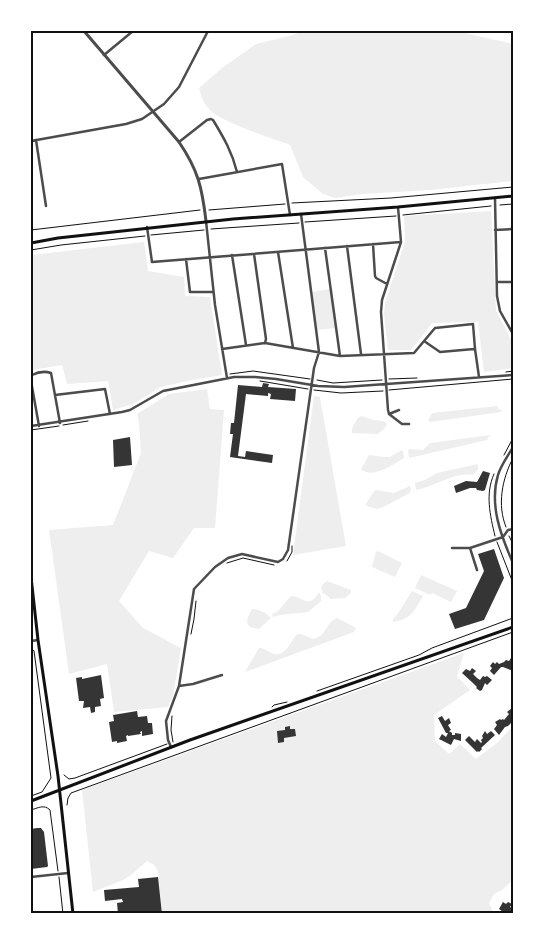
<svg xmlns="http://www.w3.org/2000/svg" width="544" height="945" viewBox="0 0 544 945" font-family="Mulish,sans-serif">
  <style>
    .green { fill: #eee }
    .building { fill: #353535 }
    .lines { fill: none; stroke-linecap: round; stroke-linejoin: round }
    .path { stroke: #111; stroke-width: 1 }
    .minor { stroke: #4c4c4c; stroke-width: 2.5 }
    .tertiary { stroke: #4c4c4c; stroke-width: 3 }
    .secondary { stroke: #111; stroke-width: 3 }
    .neatline { fill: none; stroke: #111; stroke-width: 2 }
  </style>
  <rect width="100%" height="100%" fill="#fff"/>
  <!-- green -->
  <path class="green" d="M303,31H456L513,44V181L430,190L363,194L335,198L323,194L303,177L290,145C272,138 220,122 209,109C203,103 201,95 199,88L222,68L256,44L293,35Z
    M491,211L496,311L513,343V368L484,372L478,322L432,323L411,350H388L384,314L385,303L405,242L404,216Z
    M144,242L148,271L184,277L185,296L210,297L222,375L192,380L161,387L133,404L113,410L108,381L67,384L62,365L33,370L31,357V255Z
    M330,289L336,328L316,330L311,292Z
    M207,389L210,409L224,410L215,528H194L173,558L149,551L119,601L143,628L181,648L173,696L168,707L114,712L107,664L69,674L49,530L113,525L141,453L139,423L137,414L169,394Z
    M314,396L320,397L346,546L293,555Z
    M498,406V409L502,410L501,412L430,422L428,420L432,413Z
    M361,416L374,420L383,421L387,424L384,429L378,434L352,433C351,428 356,419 361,416Z
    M490,435L487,440L409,458L408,451L409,449L423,450L430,443Z
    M402,450L403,451L404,458C393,464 373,480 361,469L369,455L384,457H390Z
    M478,464C479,469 477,473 472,475C453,472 435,487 416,490L415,483L425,480L437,473Z
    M410,486L411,490L410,493L383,507L377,509L367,506L366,504L374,491L376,490L394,493Z
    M378,551L402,563L395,577L372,567L376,552Z
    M421,575L457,591L451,602L432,593L430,595L415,588Z
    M327,581L351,590V593L345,598L330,599L328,596L323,593L321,588L323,584Z
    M412,591L423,596C414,611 412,619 393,622V619L397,615Z
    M319,592L321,596V601L308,612L280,615L273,617L272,614L278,611L291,596C305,598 309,609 319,592Z
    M252,609C258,609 268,613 271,618L259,629C243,627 246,620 252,609Z
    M337,618L356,628L354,632L245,672L259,648C266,648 269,653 275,654C286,656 291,641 297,634H301L313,639C328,635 324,624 337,618Z
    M464,653L457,676L470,690L434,715L435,741L449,754L460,744L476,759L497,743L513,726V880L502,890L494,894L489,903L494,914H162L158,871L154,865L147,861L131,875L123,880L93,892L82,790Z"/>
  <!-- building -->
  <path class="building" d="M263,383L269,384L268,387L296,389L295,401L270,399L271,394L268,393V396L246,394L238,456L245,457L246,451L273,455L272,463L230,457L233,434H230L231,423H234L238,385L262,387Z
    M130,437L132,465L114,467L113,440Z
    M483,471L490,473L485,490L483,491L477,490L476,488H470L456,493L454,486L466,481L477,482Z
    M494,549L504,578L484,620L455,629L449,614L466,608L484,571L478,554Z
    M511,658L513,659V671L503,667H501L494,675L490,671L492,668L490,666L493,662L495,664L497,662L499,664L504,662L506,660L509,661Z
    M472,668L476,671L473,674L477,678L480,680L483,676L485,677L487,676L492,680L487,685L485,683L482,690L480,691L476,688L477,687L474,684L462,673L466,669L470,671Z
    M101,675L104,698L100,699L101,706L95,707V712L91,713L90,707L83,708L84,701H79L76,678L82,677V679Z
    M512,708L513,710L512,722L508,726L505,727L499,735L494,729L497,725L495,722L500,719L501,720L503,719L504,720L509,714L507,712Z
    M137,711L138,717L147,716L148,723H152L153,734L142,736V731L140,732L141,734L128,736V735L126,736L127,741L117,743V741L112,742L109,722L114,721L113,715Z
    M442,716L445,721L449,718L451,723L448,725L451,730L449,731L452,733V735H455V733L461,734V741L454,739L451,745L439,739L442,734L446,737L448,733H446L438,718Z
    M290,726V729H295L296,736L284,738V742L278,743L277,731L285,730V727Z
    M485,731L487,734L491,731L495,735L481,748L482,749L479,752L478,751L477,752L465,740L469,736L475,742L477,739L481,743L482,742L481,740L483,738L482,736Z
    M37,828H41L44,832L48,866L47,867L31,869V829Z
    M158,877L162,914H118L117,903L123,902L122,899L105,901L104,890L139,887L138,879Z
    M503,902L506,904L508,902L512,904L510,907L513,909V914H506L499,909Z"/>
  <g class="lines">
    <!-- path -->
    <path class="path" d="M292,203L391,198L513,187
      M500,205L513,204
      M209,210L285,204
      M403,215L491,206
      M305,222L396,216
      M211,229L299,223
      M31,230L200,210
      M151,235L204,230
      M31,250L61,245L145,236
      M506,372L513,371
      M230,374L253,371L310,379
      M389,379L417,378
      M317,380L333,383L382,380
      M260,381L308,389
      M314,390L341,393L383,391
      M389,390L513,379
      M63,425L88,421
      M31,430L59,426
      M504,455L513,438
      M494,474C485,494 490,515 495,536
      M506,527C497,505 502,479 513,458
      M509,536L513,544
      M497,542L513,583
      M287,561L292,552V546
      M227,563L243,558L274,565
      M191,634L194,619L196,601
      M31,648L34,651L51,778L42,792L31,796
      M317,691L419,655L432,648L513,618
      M272,707L274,705L287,702
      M172,716L171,730L173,742
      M64,775L69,779L75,778L167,744
      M67,805L68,798L71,793L513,632
      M31,810C38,808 44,804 50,810L58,871
      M59,877L63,914"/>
    <!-- minor -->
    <path class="minor" d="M104,55L133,31
      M36,140L46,206
      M31,141L126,124L142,119L164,104L179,87L208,31
      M179,142L207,120L211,119L213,120C224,138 232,152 237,172
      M199,179L282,164L290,215
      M495,198L497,296L500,311L513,334
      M398,207L401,242L382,300L381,312L388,410L389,414L402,424H409
      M206,221L215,305L227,378
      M147,227L152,262L401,242
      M495,230L513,229
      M373,244L375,276L376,278L387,284
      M347,246L361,354
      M325,248L340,356
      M278,252L293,348
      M254,254L266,339L265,343
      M232,255L246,345
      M186,259L190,292H213
      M497,282H513
      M424,341L440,352L474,349
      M222,349L265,343L340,356L414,353L435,328L473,324L475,349L479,377
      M31,380L32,375C38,372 45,371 51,373L60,423
      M31,381L39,426
      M55,395L105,389L110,414
      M389,414L399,410
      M31,426L122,412L130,410L163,391L234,377H255L276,379L318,386L344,387L513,375
      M513,447C508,456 501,465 498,475C489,505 501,536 513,563
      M452,548H470L503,537L508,530L513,529
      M470,548L477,570
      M31,641L38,640
      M179,686L193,684L222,675
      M171,747L168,740L166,721L179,686L194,589L215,567L228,558L242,554L278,562L283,559L288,550L314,368L319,352L301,214
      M31,877L68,873
      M31,901L32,914"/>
    <!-- tertiary -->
    <path class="tertiary" d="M84,31L179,142C198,170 202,187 206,221"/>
    <!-- secondary -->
    <path class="secondary" d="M31,243L58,238L233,219L398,207L513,196
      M31,577L38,640L58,776L73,914
      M31,801L190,740L513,627"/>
  </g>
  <!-- border -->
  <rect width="544" height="945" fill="none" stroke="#ffffff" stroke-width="65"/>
  <rect x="32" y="32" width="480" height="880" class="neatline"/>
</svg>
